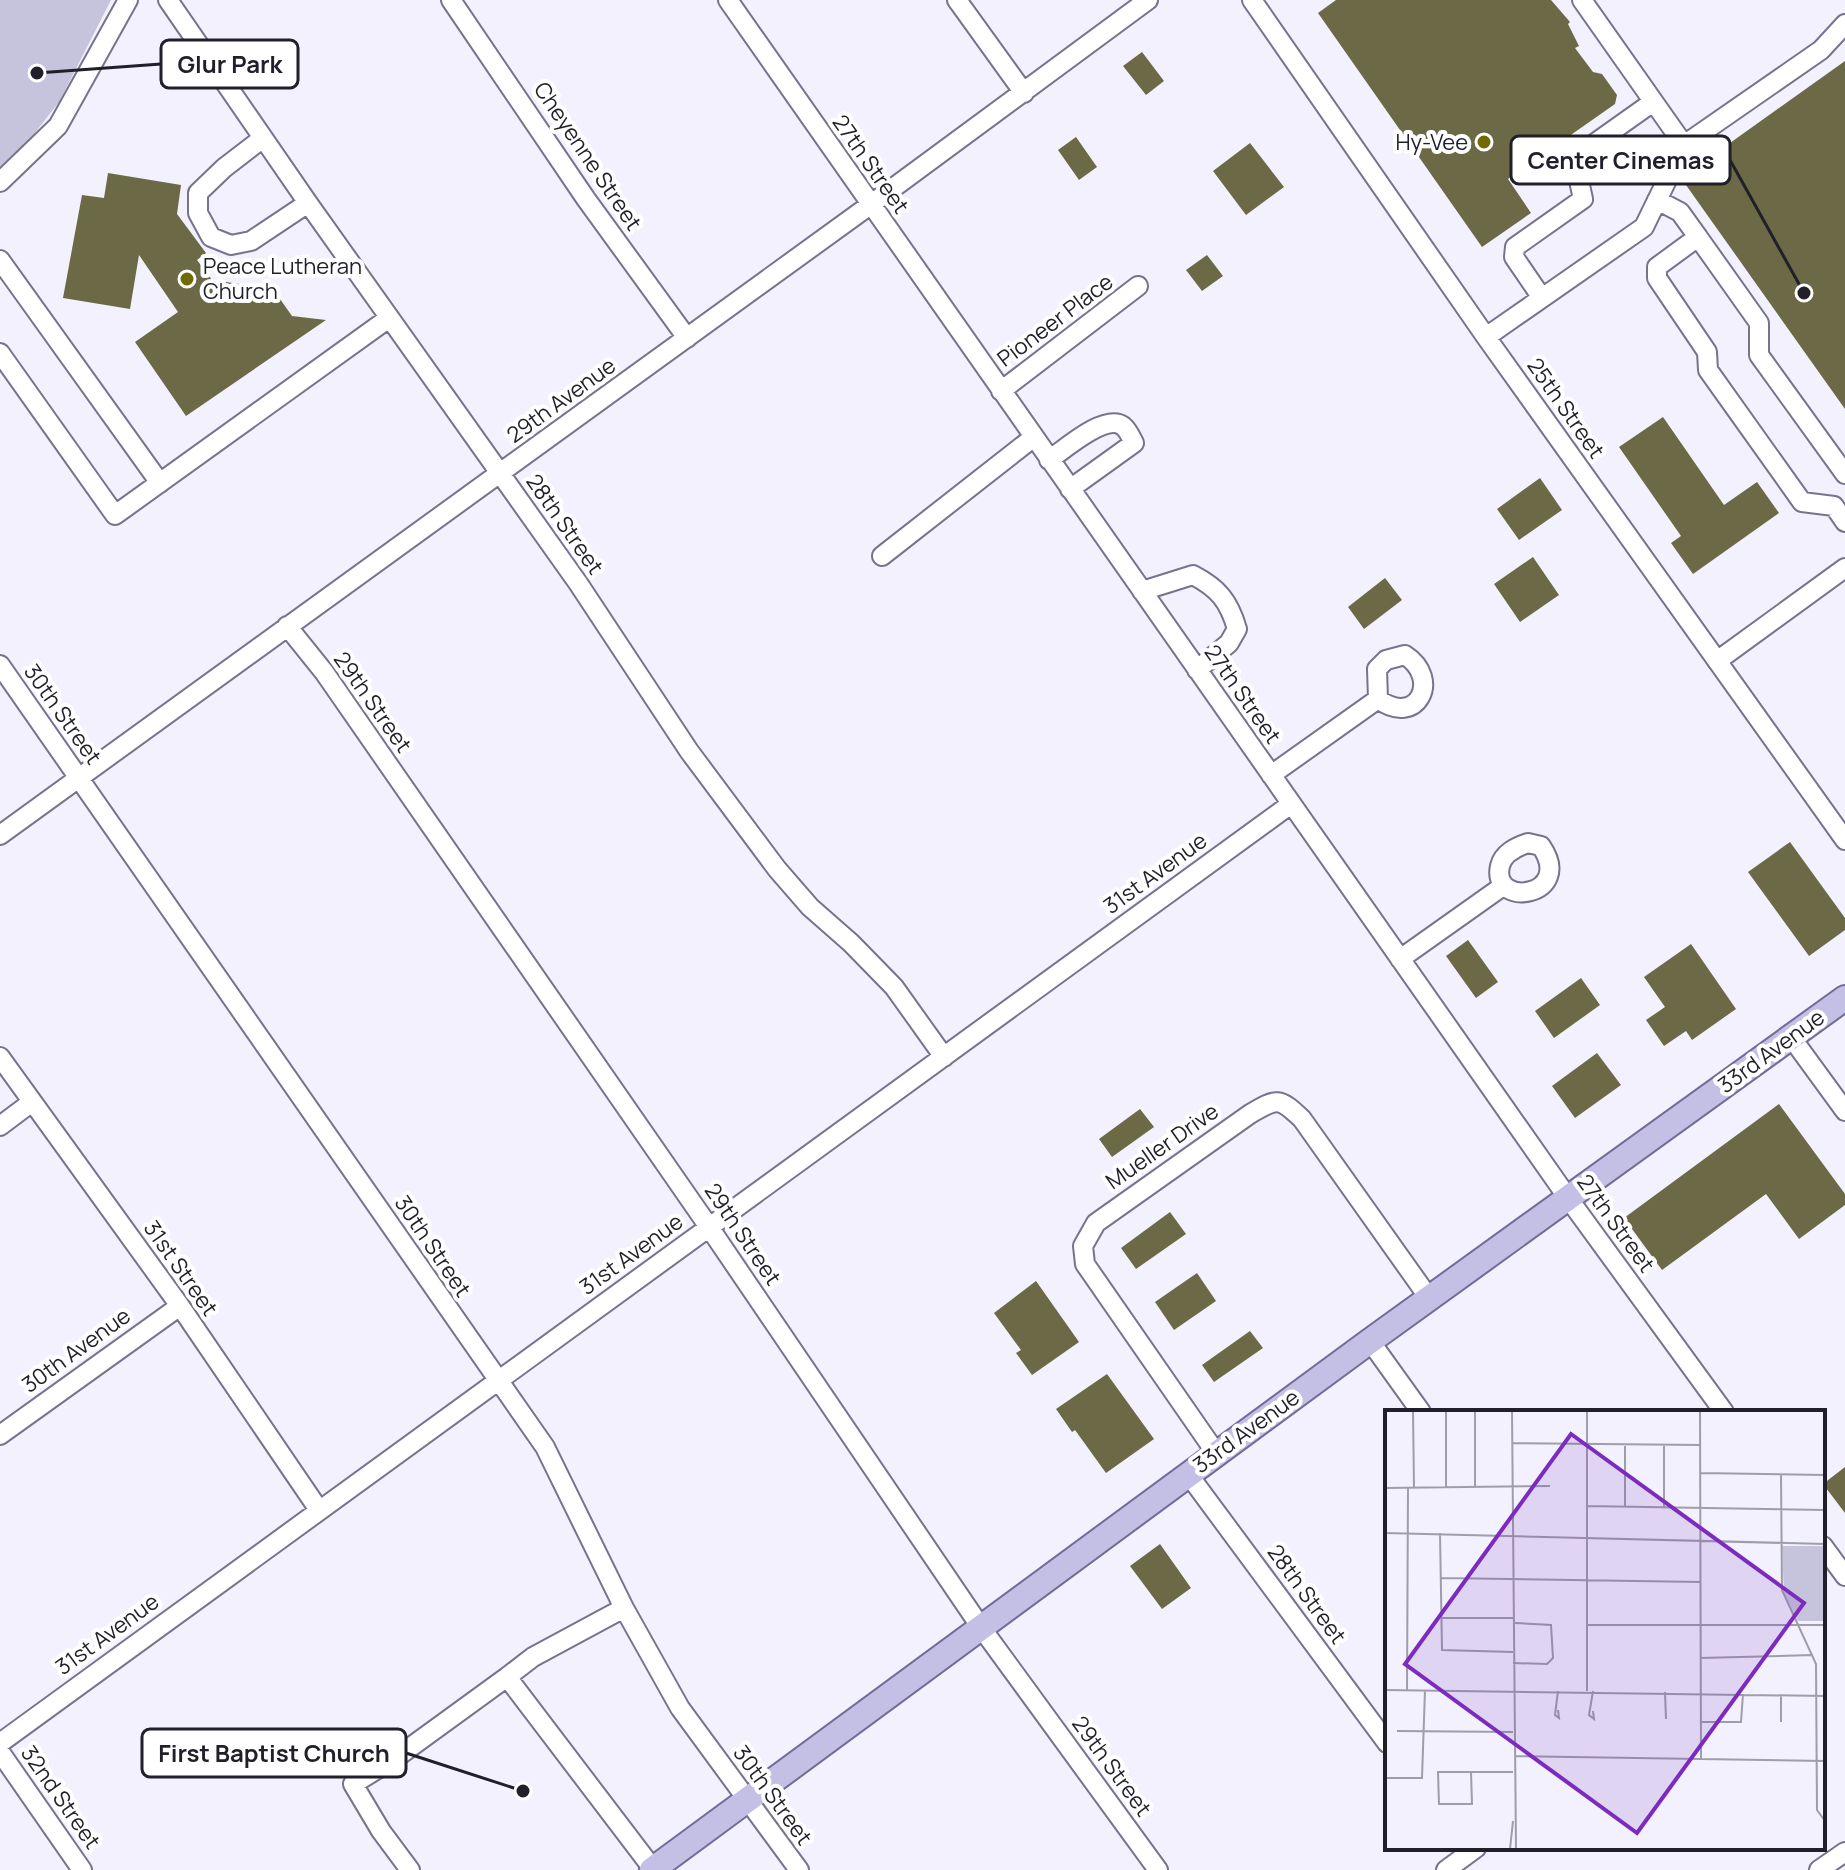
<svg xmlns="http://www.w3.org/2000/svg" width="1845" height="1870" viewBox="0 0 1845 1870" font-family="Manrope,sans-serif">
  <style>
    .green { fill: #c6c3dc }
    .building { fill: #6b6946 }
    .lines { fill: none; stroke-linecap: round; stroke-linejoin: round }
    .minor-casing { stroke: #76738d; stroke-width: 22 }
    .major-casing { stroke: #716b98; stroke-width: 28 }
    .minor { stroke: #fff; stroke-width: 18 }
    .major { stroke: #c4bfe5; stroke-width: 24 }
    .poi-dot { fill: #716a03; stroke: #fff; stroke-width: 3 }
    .labels { text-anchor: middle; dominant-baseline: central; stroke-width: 8; stroke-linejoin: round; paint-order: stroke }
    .poi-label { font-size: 22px; fill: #201f2a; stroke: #fff; text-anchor: end }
    .street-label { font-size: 22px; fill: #201f2a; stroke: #fff }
    .inset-road { fill: none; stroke: #9e9da9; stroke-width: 2 }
    .view { fill: #7b2cbf; fill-opacity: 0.15; stroke: #7b2cbf; stroke-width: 4 }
    .inset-edge { fill: none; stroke: #201f2a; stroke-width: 4 }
    .leader { fill: none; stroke: #201f2a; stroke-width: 3 }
    .callout-dot { fill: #201f2a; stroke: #fff; stroke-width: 3 }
    .callout { fill: #fff; stroke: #201f2a; stroke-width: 3 }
    .callout-label { font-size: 24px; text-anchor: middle; font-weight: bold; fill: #201f2a }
  </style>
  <rect width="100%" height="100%" fill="#f2f1fd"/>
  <!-- green -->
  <path class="green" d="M0,0H111L59,102L27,143L0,170Z"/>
  <!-- building -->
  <path class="building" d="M1336,0H1551L1570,22L1568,24L1579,46L1575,48L1593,72L1602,74L1617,95L1615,104L1508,179L1531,213L1482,247L1318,13Z
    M1142,52L1164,81L1146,95L1123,66Z
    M1845,61V409L1681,178Z
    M1076,137L1097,167L1079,180L1058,150Z
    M1250,143L1284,187L1246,215L1213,171Z
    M108,173L181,185L177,214L206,253L197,260L218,288L226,282L273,289L292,316L326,320L186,416L135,342L178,312L139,255L130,309L63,298L82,195L104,198Z
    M1207,255L1223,276L1202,291L1186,270Z
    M1663,417L1724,505L1757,482L1779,513L1693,574L1671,543L1681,536L1619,447Z
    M1540,478L1562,510L1519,540L1497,509Z
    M1533,557L1559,595L1520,622L1494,584Z
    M1385,578L1402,600L1364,629L1348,607Z
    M1790,842L1845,918V930L1809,956L1748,872Z
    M1468,940L1498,982L1476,998L1446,956Z
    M1691,944L1736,1009L1692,1040L1686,1031L1664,1046L1646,1020L1665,1007L1644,977Z
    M1581,978L1600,1005L1554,1038L1535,1011Z
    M1597,1053L1621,1085L1575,1118L1552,1086Z
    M1779,1104L1845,1194V1205L1799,1239L1766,1194L1662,1270L1624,1218Z
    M1140,1109L1154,1127L1112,1157L1099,1139Z
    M1170,1212L1186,1234L1136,1269L1121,1248Z
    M1197,1273L1216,1301L1174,1330L1155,1302Z
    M1036,1281L1079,1342L1032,1375L1016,1353L1021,1350L994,1313Z
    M1250,1331L1263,1348L1214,1382L1202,1365Z
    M1107,1374L1154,1439L1106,1473L1075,1430L1072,1432L1056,1409Z
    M1845,1467V1513L1823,1484Z
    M1160,1544L1191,1588L1162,1609L1130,1566Z"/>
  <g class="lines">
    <!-- minor casing -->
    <g class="minor-casing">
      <path id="minor" d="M168,0L308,203L578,583L689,751L777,869L810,907L851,943L894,987L944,1057
        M451,0L586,199L687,338
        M728,0L1568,1198L1724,1412
        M957,0L1024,93
        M1252,0L1486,337L1845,840
        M1582,0L1684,145
        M263,138L224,168L198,193V213L211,237L231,245L251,241L308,203
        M0,182L58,126L128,0
        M1657,200L1680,212L1698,237L1657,267V278L1707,352L1708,370L1802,502L1834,506L1845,522
        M1698,237L1759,323V355L1845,474
        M0,260L160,483
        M1542,298L1514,257L1515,247L1583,199L1574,158L1653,102
        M1486,337L1644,227L1684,145L1821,50L1845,24
        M0,353L115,515L389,318
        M1001,391L1138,286
        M1049,460C1065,449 1105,413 1123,426C1128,430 1131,437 1134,443L1070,489
        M882,556L1034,437
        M1142,591L1193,575C1218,588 1229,601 1237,629L1229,643L1197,670
        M287,626L324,672L709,1227L980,1626L1158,1870
        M1405,655C1442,679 1417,728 1378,699L1377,669L1386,660Z
        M1717,661L1845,568
        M0,665L545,1447L624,1608L680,1708L799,1870
        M1271,775L1378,699
        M0,835L870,205L1148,0
        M1528,843L1541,846C1576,897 1490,909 1500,866C1503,853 1516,847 1528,843Z
        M1400,959L1503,886
        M1791,1037L1845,1111
        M0,1057L180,1306L319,1510
        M0,1126L32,1102
        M1370,1341L1421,1412
        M0,1435L180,1306
        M1216,1453L1085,1264L1083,1246L1096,1223L1250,1114C1277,1098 1279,1097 1302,1119L1429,1298
        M1188,1474L1387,1743
        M1823,1546L1845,1576
        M624,1608L533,1657L507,1677L653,1869
        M0,1743L1291,804
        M0,1752L82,1870
        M410,1870L381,1831L353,1784L397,1757L507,1677
        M1446,1870L1476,1848
        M1819,1870L1845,1852"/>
    </g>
    <!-- major casing -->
    <g class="major-casing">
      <path id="major" d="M652,1870L1370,1341L1845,998"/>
    </g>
    <!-- minor -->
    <use href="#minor" class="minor"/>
    <!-- major -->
    <use href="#major" class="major"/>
  </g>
  <!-- markers -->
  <g class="poi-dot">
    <circle cx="1484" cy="142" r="8"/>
    <circle cx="187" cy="279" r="8"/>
  </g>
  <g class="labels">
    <!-- poi labels -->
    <g class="poi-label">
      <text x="1468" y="142">Hy-Vee</text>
      <text x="203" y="266" text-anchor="start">Peace Lutheran<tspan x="203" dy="25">Church</tspan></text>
    </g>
    <!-- street labels -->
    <g class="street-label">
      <text transform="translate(588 156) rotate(56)">Cheyenne Street</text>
      <text transform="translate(871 164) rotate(55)">27th Street</text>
      <text transform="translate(1055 320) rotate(-37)">Pioneer Place</text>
      <text transform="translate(561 400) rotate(-36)">29th Avenue</text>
      <text transform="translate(1566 408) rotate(55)">25th Street</text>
      <text transform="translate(565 524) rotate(55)">28th Street</text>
      <text transform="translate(1243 694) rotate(55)">27th Street</text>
      <text transform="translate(373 702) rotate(55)">29th Street</text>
      <text transform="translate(63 714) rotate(55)">30th Street</text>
      <text transform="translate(1155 873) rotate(-36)">31st Avenue</text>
      <text transform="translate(1771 1051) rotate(-36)">33rd Avenue</text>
      <text transform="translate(1162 1146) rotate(-35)">Mueller Drive</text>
      <text transform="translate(1616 1223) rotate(54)">27th Street</text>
      <text transform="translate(743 1234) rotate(56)">29th Street</text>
      <text transform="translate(433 1246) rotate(56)">30th Street</text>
      <text transform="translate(631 1254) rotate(-36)">31st Avenue</text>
      <text transform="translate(181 1268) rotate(55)">31st Street</text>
      <text transform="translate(76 1350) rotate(-36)">30th Avenue</text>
      <text transform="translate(1246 1431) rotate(-36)">33rd Avenue</text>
      <text transform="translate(1307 1594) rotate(54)">28th Street</text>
      <text transform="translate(107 1634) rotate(-36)">31st Avenue</text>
      <text transform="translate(1112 1766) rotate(54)">29th Street</text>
      <text transform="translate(773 1795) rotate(54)">30th Street</text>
      <text transform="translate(61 1797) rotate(55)">32nd Street</text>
    </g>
  </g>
  <!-- overview -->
  <g transform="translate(1385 1410)">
    <rect width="440" height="440" fill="#f2f1fd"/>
    <path d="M397,136H440V211H413L399,183Z" fill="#c6c3dc"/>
    <path class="inset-road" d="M28,1L29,78M127,1L131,439M202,1V281M315,1L316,349M127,33L315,35M240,36V97M279,36V97M315,63L440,65M396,64L397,180L431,254L432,400L440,411M0,78L165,76M61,78V1M90,78V1M202,96L440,100M0,123L440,134M55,123L57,240L128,242M56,168L315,172M56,208H128M203,215H440M315,248L428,245M128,253L162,254L168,248L166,215L130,213M0,280L440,286M22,280L23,78M280,282L281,309M173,300L174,308L170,305L173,281M208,301L209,309L204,305L208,281M315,312H356L358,284M396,312V285M12,321L128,322M130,346L440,351M53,362H86L87,394H54ZM86,362H128M0,368H37L40,280M125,439L128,411"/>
    <path class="view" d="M186,24L419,193L252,423L20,254Z"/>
    <rect width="440" height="440" class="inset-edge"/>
  </g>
  <!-- callouts -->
  <path class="leader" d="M37 73L161 64M1804 293L1730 160M523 1791L406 1753"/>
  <g class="callout-dot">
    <circle cx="37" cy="73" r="8"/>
    <circle cx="1804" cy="293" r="8"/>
    <circle cx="523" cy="1791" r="8"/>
  </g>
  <g class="callout">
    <rect x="161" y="40" width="137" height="48" rx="8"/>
    <rect x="1511" y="136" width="219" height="48" rx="8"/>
    <rect x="142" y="1729" width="264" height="48" rx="8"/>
  </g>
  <g class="callout-label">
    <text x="230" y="73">Glur Park</text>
    <text x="1621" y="169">Center Cinemas</text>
    <text x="274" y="1762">First Baptist Church</text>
  </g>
</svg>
